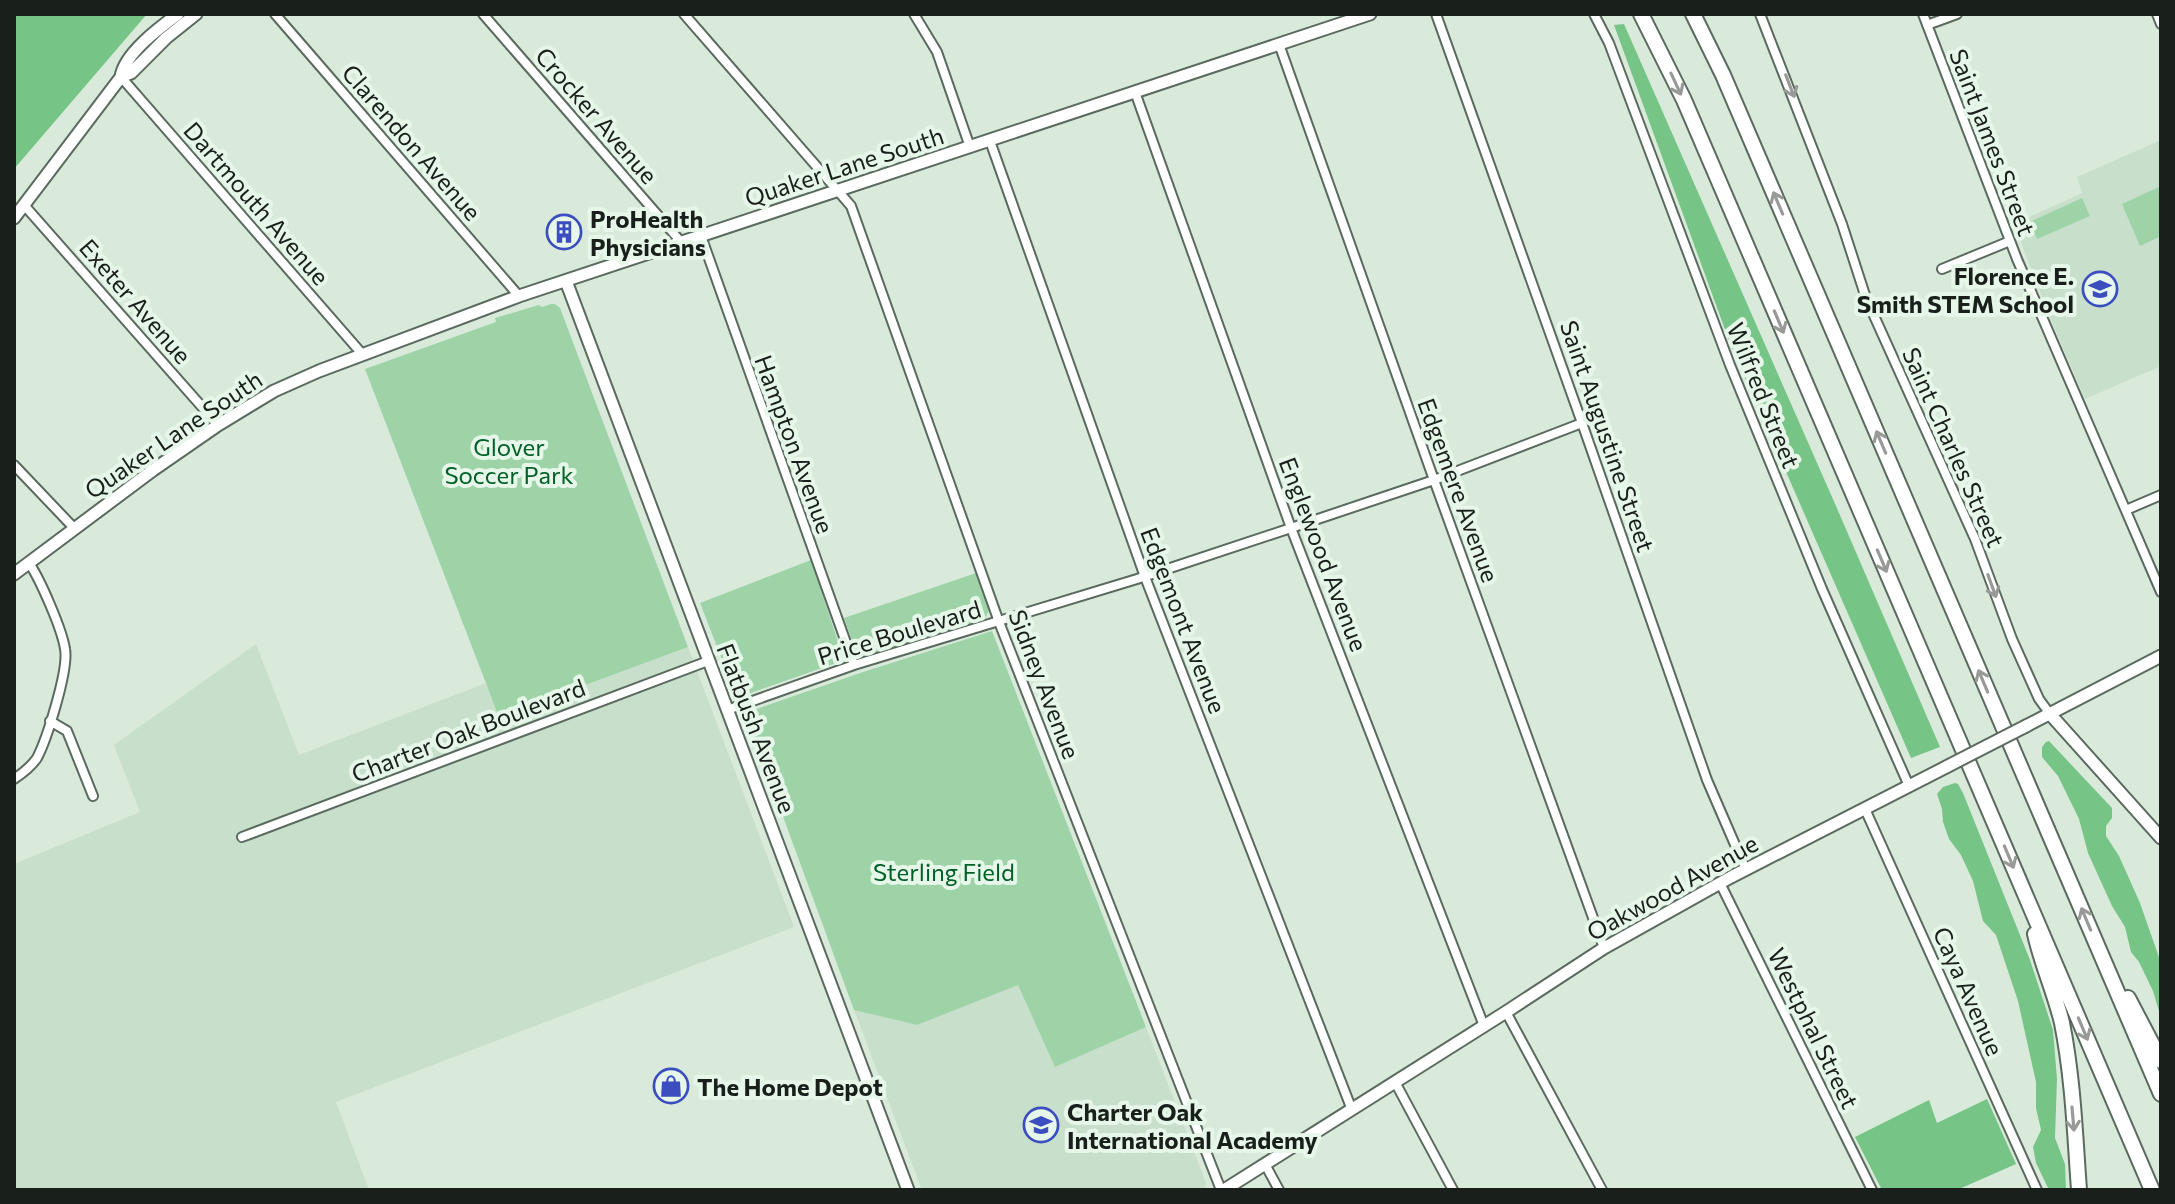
<svg xmlns="http://www.w3.org/2000/svg" width="2175" height="1204" viewBox="0 0 2175 1204" font-family="Commissioner,sans-serif">
  <style>
    .built { fill: #c7dfcb }
    .green { fill: #9dd3a7 }
    .forest { fill: #76c587 }
    .lines { fill: none; stroke-linecap: round; stroke-linejoin: round }
    .street-casing { stroke: #5b6a5e; stroke-width: 12 }
    .secondary-casing { stroke: #5b6a5e; stroke-width: 15 }
    .highway-casing { stroke: #5b6a5e; stroke-width: 18 }
    .street { stroke: #fff; stroke-width: 8 }
    .secondary { stroke: #fff; stroke-width: 11 }
    .highway { stroke: #fff; stroke-width: 14 }
    .secondary-bridge-casing { stroke: #5b6a5e; stroke-width: 15; stroke-linecap: butt }
    .secondary-bridge { stroke: #fff; stroke-width: 11 }
    .oneway { stroke: #989a98 }
    .labels { text-anchor: middle; dominant-baseline: central; stroke-width: 8; stroke-linejoin: round; paint-order: stroke }
    .street-label { font-size: 24px; fill: #191f1a; stroke: #e6f7e9 }
    .poi-label { font-size: 24px; font-weight: bold; fill: #191f1a; stroke: #e6f7e9; text-anchor: start }
    .park-label { font-size: 24px; fill: #006028; stroke: #e6f7e9 }
  </style>
  <rect width="100%" height="100%" fill="#d9eadb"/>
  <!-- built -->
  <path class="built" d="M2161,140V366L2085,399L2048,313L2014,224L2082,193L2077,177Z
    M256,644L299,755L486,683L500,717L688,647L794,927L336,1102L369,1190H14V864L140,812L114,745Z
    M1018,984L1055,1067L1146,1027L1206,1183L1204,1190H922L854,1010L917,1025Z"/>
  <!-- green -->
  <path class="green" d="M2161,186V236L2140,246L2122,204Z
    M2082,198L2090,216L2037,239L2030,222Z
    M551,304H555L560,308L688,647L499,717L365,369L496,322L495,318L539,305L542,307Z
    M811,560L842,654L839,662L745,695L735,693L700,603Z
    M976,573L989,610L984,621L881,655L865,660L857,655L844,618Z
    M992,631L1146,1027L1055,1067L1018,985L917,1025L854,1010L745,713L863,672Z"/>
  <!-- forest -->
  <path class="forest" d="M14,14H147L14,169Z
    M1624,24L1836,506L1940,747L1911,758L1731,346L1614,25Z
    M2049,741L2112,808V818L2106,826V836L2119,856L2140,903L2161,963V1018L2153,991L2139,962L2131,952L2125,927L2112,906L2088,853L2079,819L2058,776L2042,757V747L2046,742Z
    M1955,783L1958,784L1963,793L2030,960L2053,1030L2057,1079L2055,1138L2065,1164L2066,1190H2049L2036,1163L2033,1147L2041,1130L2036,1108V1082L2018,1001L1996,935L1983,921L1973,881L1961,855L1949,839L1943,822L1942,809L1937,794L1943,787Z
    M1987,1099L2016,1164L1957,1190H1882L1855,1137L1929,1100L1937,1123Z"/>
  <g class="lines">
    <!-- street casing -->
    <g class="street-casing">
      <path id="street" d="M275,14L519,296
        M483,14L682,243
        M684,14L851,206L999,622L1221,1190
        M914,14L937,52L970,147
        M1436,14L1582,423L1707,780L1746,870
        M1594,14L1609,43L1730,365L1822,589L1909,786
        M1760,14L1842,224L1866,298L1975,539L2012,639L2039,699L2050,714
        M1923,14L2017,259L2161,592
        M2157,14L2161,24
        M1927,25L1957,14
        M1279,44L1434,480L1604,948
        M121,77L363,355
        M1135,92L1291,528L1484,1026
        M990,141L1145,577L1352,1110
        M24,205L218,425
        M701,236L854,665
        M1942,269L2010,241
        M14,465L74,528
        M2126,510L2161,495
        M727,710L854,665L1137,579L1291,528L1434,480L1582,423
        M50,721L67,731L93,796
        M14,779C23,773 31,767 37,758C47,739 69,669 65,649C62,629 40,579 29,563
        M1865,809L2037,1190
        M242,837L708,661
        M1720,883L1872,1190
        M1506,1012L1602,1190
        M1395,1082L1453,1190
        M1266,1166L1279,1190"/>
    </g>
    <!-- secondary casing -->
    <g class="secondary-casing">
      <path id="secondary" d="M121,77L131,73L166,38L196,14
        M14,218L121,77C124,54 159,28 178,14
        M566,281L908,1190
        M14,574L153,470L218,425L274,391L319,371L519,296L1370,14
        M2050,714L2161,838
        M2026,726L2161,656
        M1224,1190L1506,1012L1604,948L1731,877L1948,766"/>
    </g>
    <!-- highway casing -->
    <g class="highway-casing">
      <path id="highway" d="M1641,14L1684,100L2152,1190
        M1693,14L1723,75L2161,1094
        M2035,934C2042,965 2055,993 2062,1023C2073,1078 2075,1135 2079,1190
        M2128,998L2161,1061"/>
    </g>
    <!-- street -->
    <use href="#street" class="street"/>
    <!-- secondary -->
    <use href="#secondary" class="secondary"/>
    <!-- highway -->
    <use href="#highway" class="highway"/>
    <!-- secondary-bridge casing -->
    <g class="secondary-bridge-casing">
      <path id="secondary-bridge" d="M1948,766L2026,726"/>
    </g>
    <!-- secondary-bridge -->
    <use href="#secondary-bridge" class="secondary-bridge"/>
  </g>
  <!-- one-way arrows -->
  <defs><path id="oneway-shaft" d="M-6 0H5M1.5-3L5.5 0L1.5 3" fill="none" stroke-width="1.6" stroke-linecap="round" stroke-linejoin="round" transform="scale(2)"/></defs>
  <g class="oneway">
    <use href="#oneway-shaft" transform="translate(1676 84) rotate(65)"/>
    <use href="#oneway-shaft" transform="translate(1790 86) rotate(69)"/>
    <use href="#oneway-shaft" transform="translate(1778 203) rotate(-113)"/>
    <use href="#oneway-shaft" transform="translate(1779 322) rotate(67)"/>
    <use href="#oneway-shaft" transform="translate(1881 442) rotate(-113)"/>
    <use href="#oneway-shaft" transform="translate(1882 561) rotate(67)"/>
    <use href="#oneway-shaft" transform="translate(1992 586) rotate(70)"/>
    <use href="#oneway-shaft" transform="translate(1983 681) rotate(-113)"/>
    <use href="#oneway-shaft" transform="translate(2009 857) rotate(67)"/>
    <use href="#oneway-shaft" transform="translate(2086 919) rotate(-113)"/>
    <use href="#oneway-shaft" transform="translate(2083 1029) rotate(67)"/>
    <use href="#oneway-shaft" transform="translate(2073 1119) rotate(85)"/>
  </g>
  <!-- icons -->
  <defs>
    <g id="building-ring" transform="scale(1.8)"><circle r="9.5" fill="#e6f7e9" stroke="#3c4dc0" stroke-width="1.5"/><path d="M-4-6H4V6H1V3H-1V6H-4ZM-2.5-4.3h1.7v1.8h-1.7ZM.8-4.3h1.7v1.8H.8ZM-2.5-1h1.7V.8h-1.7ZM.8-1h1.7V.8H.8Z" fill="#3c4dc0"/></g>
    <g id="school-ring" transform="scale(1.8)"><circle r="9.5" fill="#e6f7e9" stroke="#3c4dc0" stroke-width="1.5"/><path d="M0-5L7-2L0 1L-7-2ZM-4 1L0 2.5L4 1V4Q0 6-4 4Z" fill="#3c4dc0"/></g>
    <g id="shop-ring" transform="scale(1.8)"><circle r="9.5" fill="#e6f7e9" stroke="#3c4dc0" stroke-width="1.5"/><path d="M-5-2.5h2.3a2.7 3.5 0 0 1 5.4 0H5L5.5 6h-11ZM-1.5-2.5h3a1.5 2.3 0 0 0-3 0Z" fill="#3c4dc0"/></g>
  </defs>
  <g fill-rule="evenodd">
    <use href="#building-ring" x="564" y="232"/>
    <use href="#school-ring" x="2100" y="289"/>
    <use href="#shop-ring" x="671" y="1086"/>
    <use href="#school-ring" x="1041" y="1125"/>
  </g>
  <g class="labels">
    <!-- street labels -->
    <g class="street-label">
      <text transform="translate(597 115) rotate(49)">Crocker Avenue</text>
      <text transform="translate(412 142) rotate(49)">Clarendon Avenue</text>
      <text transform="translate(1993 142) rotate(69)">Saint James Street</text>
      <text transform="translate(844 166) rotate(-18)">Quaker Lane South</text>
      <text transform="translate(257 203) rotate(49)">Dartmouth Avenue</text>
      <text transform="translate(136 301) rotate(49)">Exeter Avenue</text>
      <text transform="translate(1764 395) rotate(68)">Wilfred Street</text>
      <text transform="translate(173 434) rotate(-34)">Quaker Lane South</text>
      <text transform="translate(1608 436) rotate(71)">Saint Augustine Street</text>
      <text transform="translate(795 444) rotate(70)">Hampton Avenue</text>
      <text transform="translate(1954 447) rotate(66)">Saint Charles Street</text>
      <text transform="translate(1459 490) rotate(70)">Edgemere Avenue</text>
      <text transform="translate(1324 554) rotate(69)">Englewood Avenue</text>
      <text transform="translate(1184 620) rotate(69)">Edgemont Avenue</text>
      <text transform="translate(899 632) rotate(-17)">Price Boulevard</text>
      <text transform="translate(1045 684) rotate(69)">Sidney Avenue</text>
      <text transform="translate(757 728) rotate(69)">Flatbush Avenue</text>
      <text transform="translate(468 730) rotate(-21)">Charter Oak Boulevard</text>
      <text transform="translate(1672 887) rotate(-29)">Oakwood Avenue</text>
      <text transform="translate(1969 991) rotate(66)">Caya Avenue</text>
      <text transform="translate(1814 1028) rotate(64)">Westphal Street</text>
    </g>
    <!-- poi labels -->
    <g class="poi-label">
      <text x="590" y="218">ProHealth<tspan x="590" dy="28">Physicians</tspan></text>
      <text x="2074" y="275" text-anchor="end">Florence E.<tspan x="2074" dy="28">Smith STEM School</tspan></text>
      <text x="697" y="1086">The Home Depot</text>
      <text x="1067" y="1111">Charter Oak<tspan x="1067" dy="28">International Academy</tspan></text>
    </g>
    <!-- park labels -->
    <g class="park-label">
      <text x="509" y="446">Glover<tspan x="509" dy="28">Soccer Park</tspan></text>
      <text x="944" y="871">Sterling Field</text>
    </g>
  </g>
  <!-- border -->
  <rect width="2175" height="1204" fill="none" stroke="#191f1a" stroke-width="32"/>
</svg>
